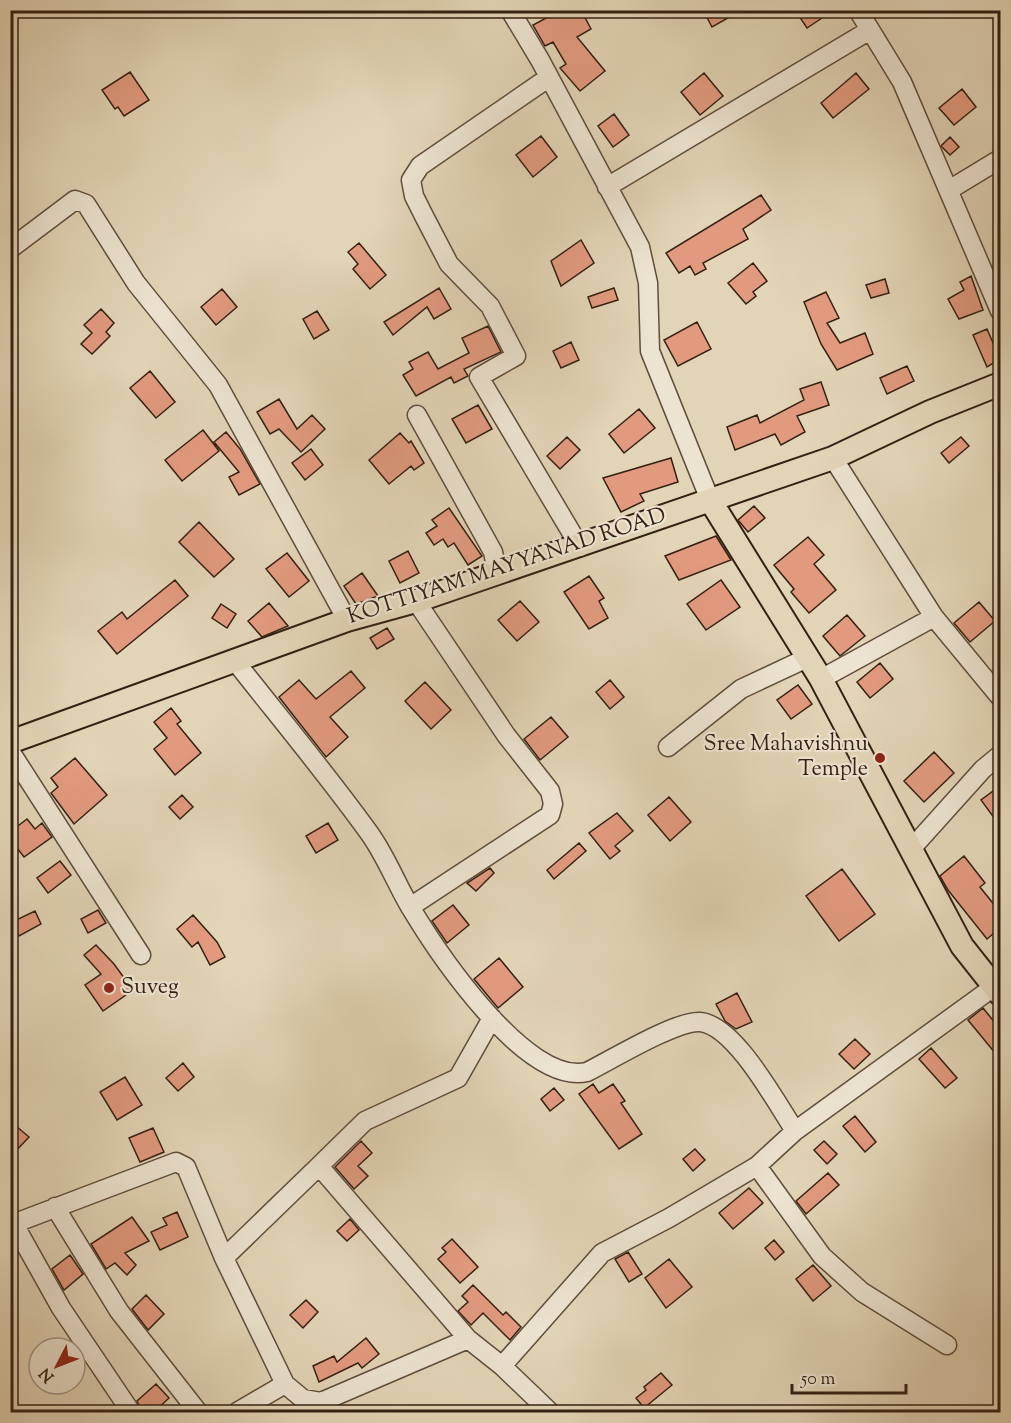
<svg xmlns="http://www.w3.org/2000/svg" width="1011" height="1423" viewBox="0 0 1011 1423" font-family="'Sorts Mill Goudy',serif">
  <style>
    .building { fill: #e29a7f; stroke: #342013; stroke-width: 1.5 }
    .lines { fill: none; stroke-linecap: round; stroke-linejoin: round }
    .minor-casing { stroke: #604d3c; stroke-width: 21 }
    .major-casing { stroke: #342013; stroke-width: 26 }
    .minor { stroke: #ece3d0; stroke-width: 18 }
    .major { stroke: #e2d4b6; stroke-width: 22 }
    .poi-dot { fill: #8f2418; stroke: #ece3d0; stroke-width: 2 }
    .labels { text-anchor: middle; dominant-baseline: central; stroke-width: 4.5; stroke-linejoin: round; paint-order: stroke }
    .street-label { font-size: 22px; fill: #342013; stroke: #ece3d0 }
    .poi-label { font-size: 22px; fill: #342013; stroke: #ece3d0; text-anchor: end }
  </style>
  <rect width="100%" height="100%" fill="#e2d4b6"/>
  <filter id="stains"><feTurbulence type="fractalNoise" baseFrequency=".00333" numOctaves="4"/><feColorMatrix values="0 0 0 0 .2 0 0 0 0 .09 0 0 0 0 .02 0 0 0 .5 -.17"/></filter>
  <radialGradient id="worn" r=".72"><stop offset=".6" stop-color="#630" stop-opacity="0"/><stop offset="1" stop-color="#630" stop-opacity=".3"/></radialGradient>
  <!-- building -->
  <path class="building" d="M561,10H581L591,29L577,37L605,71L580,91L560,68L566,64L553,42L545,46L533,25Z
    M703,10H742L712,27Z
    M795,10H834L807,28Z
    M130,72L149,100L124,116L118,107L115,109L102,90Z
    M704,73L723,96L700,115L681,92Z
    M856,73L869,89L833,118L821,103Z
    M962,89L976,107L954,125L939,108Z
    M614,114L629,135L613,147L598,126Z
    M541,136L557,157L533,177L516,155Z
    M950,137L959,147L950,155L941,146Z
    M761,195L771,210L743,229L748,239L703,263L706,269L695,275L690,266L679,273L666,253Z
    M581,240L594,263L561,286L551,261Z
    M359,243L386,275L370,289L353,269L358,264L348,252Z
    M753,263L767,281L753,292L756,296L746,304L728,283Z
    M971,276L983,310L959,319L948,299L964,290L960,282Z
    M885,279L889,293L871,298L866,285Z
    M439,288L451,309L434,319L427,307L393,335L384,322Z
    M614,288L618,300L592,308L588,297Z
    M222,289L237,307L216,325L201,307Z
    M826,292L839,318L827,323L840,343L865,333L873,354L837,370L821,344L804,302Z
    M101,309L114,323L106,332L110,336L92,354L81,344L92,333L84,325Z
    M317,311L329,330L314,339L303,319Z
    M697,322L711,349L678,366L664,340Z
    M488,326L501,352L464,369L468,376L454,383L451,377L416,396L403,375L413,369L409,362L428,352L438,369L469,353L462,338Z
    M987,329L1000,359L987,367L973,335Z
    M571,342L579,360L561,368L553,351Z
    M907,366L914,381L887,394L880,378Z
    M150,371L175,402L156,418L130,388Z
    M821,382L829,405L797,416L805,432L781,445L775,434L735,450L727,427L757,415L760,423L804,400L800,389Z
    M279,399L297,429L312,415L325,429L301,452L279,429L270,434L257,412Z
    M478,405L492,429L466,443L452,419Z
    M639,409L655,428L624,453L609,434Z
    M203,430L219,451L182,481L165,460Z
    M226,432L240,449L260,484L239,495L229,477L239,472L214,442Z
    M400,433L409,443L411,441L424,463L414,470L411,466L389,484L369,460Z
    M567,437L580,450L560,469L547,456Z
    M961,437L969,446L949,463L941,453Z
    M311,449L323,465L305,480L292,463Z
    M671,458L678,482L640,494L644,501L621,512L603,478Z
    M754,506L765,518L748,532L738,520Z
    M449,508L482,556L468,565L454,543L448,547L443,539L434,545L426,533L437,526L432,520Z
    M199,522L234,559L214,577L179,542Z
    M716,536L731,560L679,580L665,556Z
    M808,537L824,555L814,564L836,590L809,613L791,592L794,589L774,565Z
    M408,551L419,573L400,583L389,561Z
    M287,553L309,581L289,597L266,569Z
    M362,573L378,596L356,604L344,586Z
    M589,576L604,598L599,601L608,618L589,629L564,592Z
    M175,580L188,596L117,654L98,631L122,612L127,619Z
    M721,580L740,607L706,630L687,604Z
    M520,601L539,622L517,641L498,620Z
    M979,602L995,621L970,642L954,623Z
    M269,603L288,626L262,637L248,621Z
    M221,604L236,614L227,628L212,618Z
    M847,615L865,636L840,656L823,636Z
    M387,628L394,639L377,649L370,638Z
    M880,663L893,679L870,698L857,682Z
    M351,671L365,688L330,717L348,737L326,757L279,697L299,680L316,699Z
    M610,680L624,697L610,709L596,692Z
    M425,682L451,710L431,729L405,701Z
    M798,685L812,704L791,719L777,700Z
    M171,708L181,721L177,724L201,753L175,775L154,749L167,738L154,722Z
    M551,717L568,737L540,760L524,739Z
    M934,752L954,773L924,802L904,781Z
    M75,758L107,795L74,824L51,793L58,787L51,778Z
    M1000,786V826L981,800Z
    M182,795L193,807L180,819L169,807Z
    M669,797L691,822L670,841L648,815Z
    M617,813L633,831L615,846L620,851L610,859L589,833Z
    M27,819L35,829L42,823L52,837L24,857L10,839V832Z
    M328,823L338,840L316,853L306,836Z
    M579,843L586,851L554,879L547,870Z
    M964,856L985,883L980,887L1000,912V928L987,939L948,890L940,876Z
    M60,861L71,875L48,893L37,878Z
    M490,868L494,873L476,891L467,883Z
    M842,869L875,914L839,941L806,896Z
    M453,905L469,925L447,943L432,921Z
    M98,910L106,923L88,933L81,919Z
    M35,911L41,924L19,936L12,922Z
    M193,915L217,942L225,957L210,965L198,942L192,947L177,929Z
    M96,945L114,964L133,990L103,1011L85,985L101,974L84,955Z
    M499,958L523,987L498,1008L474,979Z
    M737,993L752,1022L736,1029L725,1021L716,1004Z
    M983,1008L1000,1029V1059L968,1020Z
    M855,1039L870,1054L854,1069L839,1054Z
    M931,1048L957,1078L945,1088L919,1059Z
    M183,1063L194,1077L178,1091L166,1078Z
    M125,1077L142,1105L117,1120L100,1092Z
    M593,1084L599,1093L613,1084L625,1101L621,1103L642,1134L619,1149L579,1094Z
    M554,1088L564,1100L550,1111L541,1099Z
    M855,1116L876,1142L865,1152L843,1126Z
    M10,1121L29,1137L10,1157Z
    M153,1128L164,1152L140,1162L129,1138Z
    M361,1141L372,1153L358,1166L368,1176L354,1189L335,1167Z
    M824,1141L837,1154L827,1164L814,1150Z
    M695,1149L705,1160L693,1171L683,1159Z
    M828,1173L839,1185L806,1214L796,1201Z
    M749,1188L763,1203L733,1229L719,1213Z
    M177,1212L188,1237L160,1250L151,1232L167,1225L163,1218Z
    M132,1217L149,1241L125,1253L136,1265L127,1275L115,1263L106,1269L91,1244Z
    M350,1219L359,1230L347,1241L337,1231Z
    M452,1239L478,1267L460,1283L438,1259L446,1252L442,1248Z
    M774,1240L784,1252L775,1260L765,1248Z
    M628,1252L642,1274L629,1282L615,1259Z
    M70,1255L83,1274L64,1290L52,1269Z
    M669,1259L692,1287L666,1308L645,1278Z
    M813,1265L831,1286L813,1301L796,1279Z
    M473,1285L503,1315L506,1312L521,1327L510,1340L483,1313L471,1325L458,1311L468,1302L462,1296Z
    M146,1295L164,1314L148,1330L132,1309Z
    M306,1300L318,1312L303,1328L290,1315Z
    M366,1338L379,1354L362,1368L358,1363L319,1382L313,1366L334,1356L337,1362Z
    M661,1373L672,1385L644,1408L636,1398L646,1390L644,1387Z
    M156,1384L169,1398L153,1413H142L137,1401Z"/>
  <g class="lines">
    <!-- minor casing -->
    <g class="minor-casing">
      <path id="minor" d="M510,10L540,60L640,247L648,283L650,351L710,500
        M858,10L902,82L1000,311
        M548,78L420,166L411,180L414,196L424,216L449,264L490,306L516,356L479,377L580,547
        M607,187L870,30
        M949,190L1000,159
        M10,249L75,200L86,204L136,283L218,385L347,620
        M417,415L493,552L497,572
        M833,458L934,617L1000,697
        M235,661C279,717 325,772 367,830C384,852 395,881 409,905C437,952 526,1086 587,1072C611,1060 677,1020 700,1022C735,1025 777,1104 795,1131
        M821,679L934,617
        M668,747L741,689L807,658
        M10,751L141,955
        M912,848L983,769L1000,755
        M410,907L550,815L553,804L550,791L506,735L416,601
        M319,1166L365,1121L458,1078L492,1018
        M757,1166L822,1256L862,1292L947,1345
        M55,1207L119,1311L198,1412
        M10,1217L61,1308L131,1412
        M10,1225L176,1162L186,1167L224,1258L285,1384L303,1399L321,1402L468,1339
        M224,1258L319,1166L468,1339L502,1366L550,1412
        M502,1366L602,1253L669,1218L757,1166L795,1131L995,986
        M237,1412L285,1384"/>
    </g>
    <!-- major casing -->
    <g class="major-casing">
      <path id="major" d="M710,500L821,679L962,946L1000,994
        M10,742L347,620L416,601L833,458L930,412L1000,384"/>
    </g>
    <!-- minor -->
    <use href="#minor" class="minor"/>
    <!-- major -->
    <use href="#major" class="major"/>
  </g>
  <!-- markers -->
  <g class="poi-dot">
    <circle cx="880" cy="758" r="6"/>
    <circle cx="109" cy="988" r="6"/>
  </g>
  <g class="labels">
    <!-- street labels -->
    <g class="street-label">
      <text transform="translate(507 567) rotate(-18)">KOTTIYAM MAYYANAD ROAD</text>
    </g>
    <!-- poi labels -->
    <g class="poi-label">
      <text x="868" y="745">Sree Mahavishnu<tspan x="868" dy="25">Temple</tspan></text>
      <text x="121" y="988" text-anchor="start">Suveg</text>
    </g>
  </g>
  <!-- margin -->
  <rect width="1011" height="1423" fill="none" stroke="#e2d4b6" stroke-width="36"/>
  <rect x="12" y="12" width="987" height="1399" fill="none" stroke="#342013" stroke-width="3"/>
  <rect x="18" y="18" width="975" height="1387" fill="none" stroke="#342013" stroke-width="1.5"/>
  <!-- north arrow -->
  <g transform="translate(57 1366) rotate(228)"><circle r="28" fill="#ece3d0" stroke="#a29584" stroke-width="1.5"/>
  <path d="M0-4.5L10 22L0 15L-10 22Z" fill="#8f2418"/>
  <text y="-9" font-size="16" font-weight="bold" text-anchor="middle" fill="#342013">N</text>
  </g>
  <!-- scale -->
  <path d="M792 1384v9h114v-9" fill="none" stroke="#342013" stroke-width="3"/>
  <text x="801" y="1384" font-size="18" fill="#342013" stroke="#ece3d0" stroke-width="4.5" paint-order="stroke">50 m</text>
  <rect width="100%" height="100%" filter="url(#stains)"/>
  <rect width="100%" height="100%" fill="url(#worn)"/>
</svg>
